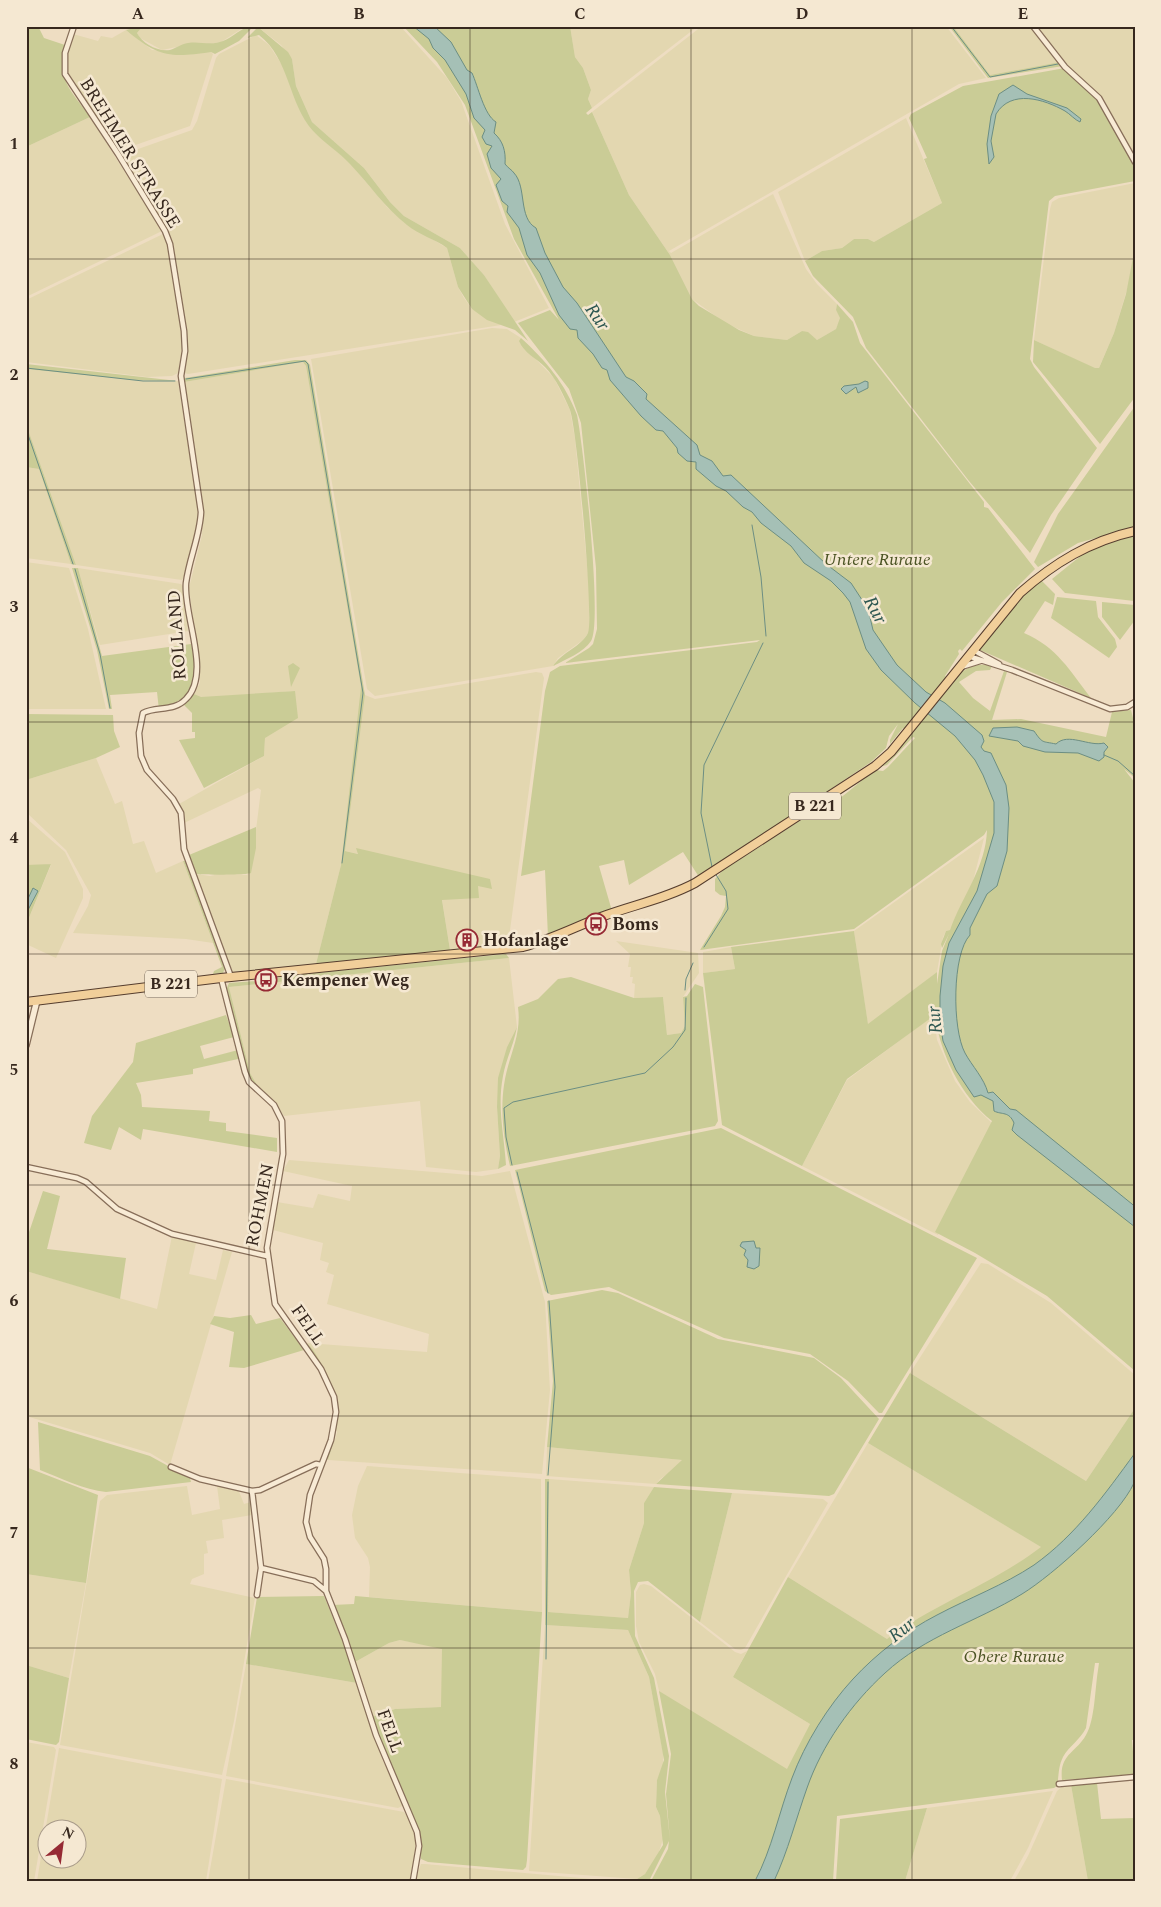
<svg xmlns="http://www.w3.org/2000/svg" width="1161" height="1907" viewBox="0 0 1161 1907" font-family="Spectral,serif">
  <style>
    .farmland { fill: #e3d7b0; fill-rule: evenodd }
    .green { fill: #cacc96 }
    .water { fill: #a5c0b6; stroke: #6c8e83 }
    .lines { fill: none; stroke-linecap: round; stroke-linejoin: round }
    .stream { stroke: #6c8e83; stroke-width: 1 }
    .minor-casing { stroke: #876e59; stroke-width: 7 }
    .tertiary-casing { stroke: #876e59; stroke-width: 8 }
    .primary-casing { stroke: #553d2e; stroke-width: 10 }
    .minor { stroke: #f8ebd5; stroke-width: 4.5 }
    .tertiary { stroke: #f8ebd5; stroke-width: 5.5 }
    .primary { stroke: #f1cf9a; stroke-width: 8 }
    .grid { fill: none; stroke: #37281e; stroke-width: 1; stroke-opacity: 0.55 }
    .labels { text-anchor: middle; dominant-baseline: central; stroke-width: 5; stroke-linejoin: round; paint-order: stroke }
    .shield { fill: #f5e8d2; stroke: #706254; stroke-width: 1 }
    .shield-label { font-size: 16px; font-weight: bold; fill: #37281e }
    .street-label { font-size: 18px; fill: #37281e; stroke: #f5e8d2 }
    .park-label { font-size: 18px; font-style: italic; fill: #4c5424; stroke: #f5e8d2 }
    .poi-label { font-size: 18px; font-weight: bold; fill: #37281e; stroke: #f5e8d2; text-anchor: start }
    .water-label { font-size: 19px; font-style: italic; fill: #2d5751; stroke: #f5e8d2 }
    .neatline { fill: none; stroke: #37281e; stroke-width: 2 }
    .grid-label { font-size: 16px; text-anchor: middle; font-weight: bold; fill: #37281e }
  </style>
  <rect width="100%" height="100%" fill="#eeddc2"/>
  <!-- farmland -->
  <path class="farmland" d="M143,26H246L221,42L203,45L196,43L162,50L140,38L137,33Z
    M400,26L447,78L461,101L505,224L549,308L514,322L484,275L460,248L404,216L390,202L364,168L312,122L296,86L292,59L281,45L258,27Z
    M570,26H698L592,108L588,99L591,90L583,68L575,57Z
    M702,26H946L986,78L959,84L669,251L671,253L773,194L806,269L817,284L837,304L836,310L841,318L836,329L817,340L802,331L787,340L754,336L725,323L692,299L670,255L629,195L592,112Z
    M953,26H1031L1060,62L990,75Z
    M1036,26H1135V158L1103,98L1070,68Z
    M126,30L152,50L189,53L211,52L213,54L190,126L121,150L114,144L72,82L66,68L67,54L73,34L98,41L101,36L112,38Z
    M256,35L269,45L284,68L301,111L313,131L350,163L387,207L405,223L447,248L458,287L464,298L472,309L501,325L188,374L184,373L188,346L172,241L123,157L124,154L192,130L197,121L216,58L219,54Z
    M90,117L162,231L26,297V147Z
    M906,118L942,203L874,242L868,239H854L842,248L822,251L805,261L778,192Z
    M1135,183V247L1131,276L1114,333L1098,370L1034,340L1050,209L1052,202L1059,198Z
    M163,234L168,246L183,342L178,373L172,376L147,377L26,362V300Z
    M492,328L507,329L521,338L520,343L554,378L570,410L575,439L589,586V632L583,640L558,658L553,666L375,696L367,689L311,359Z
    M303,362L306,366L361,687L360,705L341,865L316,964L233,973L196,874L210,876L224,873L247,875L251,870L261,790L258,788L184,823L179,804L264,756L265,738L294,691L201,698L194,694L200,683V674L189,588L202,535L203,508L184,382Z
    M26,369L134,380L178,381L198,508V526L186,574L182,580L76,565L26,424Z
    M26,467L39,469L71,564L26,558Z
    M26,562L69,568L88,629L106,709H26Z
    M78,568L181,584L185,589L188,631L100,645Z
    M536,672L542,673L544,678L508,945L450,950L442,899L417,866L345,851L365,695L375,699Z
    M96,758L115,804L122,801L133,844L144,841L156,873L183,861L213,943L186,939L73,933L88,906L91,895L66,850L26,812V780Z
    M26,818L65,852L83,889V898L56,958L26,944V925L51,865H26Z
    M984,838L972,885L950,930L946,931L943,937L937,972L868,1025L854,931Z
    M616,941L698,953L699,973L683,997L685,1026L681,1033L667,1035L663,997L634,998L635,984L632,983L633,977H630L631,967H628L630,954Z
    M731,947L735,969L703,973V952Z
    M509,958L517,1027L507,1047L497,1107L500,1156L498,1169L476,1172L426,1167L420,1101L284,1116L277,1105L261,1092L250,1073L229,987Z
    M934,1015L937,1040L955,1081L970,1102L993,1124L938,1235L802,1166L847,1080Z
    M289,1160L482,1176L510,1171L545,1302L550,1390L542,1474L328,1460L337,1433L330,1380L307,1343L427,1352L429,1334L327,1304L334,1275L326,1272L329,1263L320,1260L323,1243L273,1230L277,1202L313,1208L318,1194L350,1201L352,1186L283,1171Z
    M172,1236L196,1243L189,1274L216,1280L223,1250L232,1252L170,1465L150,1453L26,1416V1271L157,1309Z
    M981,1263L988,1264L1051,1303L1135,1375V1408L1086,1481L910,1373Z
    M868,1443L1043,1548L1019,1565L887,1639L788,1577Z
    M547,1447L683,1460L675,1469L660,1479L656,1484L546,1476Z
    M367,1466L541,1479L542,1612L369,1597L370,1567L368,1558L355,1538L352,1515L358,1486Z
    M549,1479L654,1487L644,1503V1523L629,1570L631,1593L628,1618L548,1612Z
    M187,1486L192,1515L220,1509L217,1486L238,1489L244,1504L251,1502L252,1515L222,1520L224,1538L206,1541L208,1553L204,1554V1574L192,1579L190,1584L255,1598L234,1721L222,1775L60,1745L100,1501L107,1495Z
    M732,1493L823,1499L828,1503L745,1648L741,1650L735,1649L700,1622Z
    M26,1574L86,1583L69,1678L26,1665Z
    M644,1584L651,1586L735,1652L741,1654L747,1651L733,1677L810,1724L786,1773L660,1695L655,1674L639,1642L636,1626V1592L640,1585Z
    M545,1625L628,1630L649,1677L663,1753V1766L657,1780L656,1807L660,1816L663,1839L658,1855L645,1874L637,1879L529,1871Z
    M400,1640L442,1648V1707L395,1709L372,1717L355,1662L389,1643Z
    M246,1664L357,1683L382,1759L404,1805L398,1808L226,1776Z
    M26,1742L54,1747L56,1750L34,1881H26Z
    M59,1748L222,1779L206,1881H37ZM48,1830H78V1860H48Z
    M226,1779L404,1812L411,1821L416,1841L411,1881H208Z
    M1071,1785L1088,1881H1014L1028,1856L1057,1791L1063,1786Z
    M1053,1791L1028,1848L1010,1881H905L927,1808Z
    M421,1864H425L614,1881H415Z"/>
  <!-- green -->
  <path class="green" d="M26,26H38L44,38L65,45C56,80 71,90 90,117L26,147Z
    M143,26L137,33C142,43 157,52 170,50C176,48 181,44 188,43C200,41 211,46 223,41C234,37 242,26 254,26L239,41L215,54L211,52C170,58 158,57 126,30Z
    M403,26H570L575,57L583,68L591,90L588,99L592,108L586,113L588,115L592,112L629,195L670,255L692,299L699,306L739,330L754,336L787,340L802,331L808,332L817,340L836,329L840,318L836,310L837,304L853,322L860,343L984,502V507L988,508L1035,569L1002,602L962,651L960,649L958,651L959,654L945,676L952,682C964,668 974,662 992,666L990,670L976,671L959,682L973,698L990,711L1004,671L1007,672L992,720L1021,719L1106,737L1112,712L1131,710L1135,726V778L1124,769L1135,783V1371L1047,1296L975,1253L935,1232L992,1121C961,1096 940,1054 935,1015L847,1079L802,1166L722,1125L703,973L735,969L731,947L854,931L868,1024L937,972V984L942,951L949,934L942,948L941,944L946,931L950,930C962,896 986,867 987,830L984,835L854,929L700,950L721,916L725,907L726,896L720,895L715,891V879L723,870L837,797L840,798C853,789 862,779 875,770L883,771L888,767L915,738L913,737L887,765L879,767L909,733L903,728L890,744V740L898,724L889,736L886,748L871,762L703,875L699,877L683,852L629,885L624,860L599,866L612,911L548,937L545,870L521,876L545,691L550,672L560,666L757,642L760,640L565,663L589,648L593,644L597,629L596,568L581,423L569,389L518,323L550,310L559,320L514,239L465,105L437,62Z
    M949,26H953L990,75L1060,62L1063,66L988,78Z
    M258,27L288,52L292,59L296,86L312,122L364,168L390,202L404,216L460,248L484,275L528,341L515,330L487,320L472,309L458,287L447,248C435,239 419,235 407,225C385,208 369,184 350,164C339,152 324,143 313,131C288,103 290,59 259,35L247,38Z
    M1065,68L1099,101L1135,166V181L1055,196L1049,201L1030,359L1034,367L1097,448L1051,515L1030,553L969,481L866,348L853,317L813,276L805,261L822,251L842,248L854,239H868L874,242L942,203L924,159L927,158L909,118L911,114L963,86Z
    M1135,247V397L1100,444L1033,362L1034,340L1095,368H1099L1114,333L1126,294Z
    M521,338C546,361 565,383 577,415C583,443 603,623 591,641C584,652 565,660 553,666C562,652 581,647 588,633C594,620 577,428 570,410C564,396 556,378 545,367C536,358 524,353 519,341Z
    M295,360H306L310,365L365,695L345,851L358,854L356,848L490,879L492,889L478,886L479,898L442,900L450,950L316,964L341,865L361,687L306,366L303,362L184,382L185,378Z
    M26,364L178,381L134,380L26,369Z
    M1135,406V527L1078,543L1038,567L1034,562L1058,514Z
    M26,424L76,565L71,564L39,469L26,467Z
    M1135,535L1134,601L1065,593L1052,579L1088,550Z
    M72,568H78L102,656L191,644C200,682 195,697 159,710L157,692L110,695L112,709H109L97,650Z
    M1041,580L1055,594L1053,605L1045,601L1024,633C1057,647 1070,671 1091,698L980,650V646L1024,593Z
    M1057,597L1096,601L1098,617L1115,639L1117,647L1109,658L1051,618Z
    M1102,602L1135,605V620L1120,640L1102,617Z
    M293,663L300,668L291,687L288,666Z
    M295,691L298,718L265,738L264,756L204,788L179,740L195,738V732H192V713L184,705L194,694L201,697Z
    M26,714L113,715L114,731L120,747L96,758L26,780Z
    M256,827V848L251,873C247,875 203,875 196,874L189,855Z
    M183,861H186L225,968L223,973L213,974L214,971L222,967Z
    M52,864H51L26,925V865Z
    M506,954L509,958L229,987L250,1073L261,1092L248,1075L226,990L229,983L272,980L285,976Z
    M571,977L634,998L663,997L667,1035L681,1033L685,1026L683,997L687,996L695,984L703,987L718,1121L715,1126L510,1166C504,1140 500,1113 504,1085C508,1056 522,1037 518,1007L538,999L558,979Z
    M226,1015L234,1037L200,1046L204,1059L238,1050V1059L193,1069V1074L136,1083L141,1095L142,1107L210,1111L209,1121L226,1123V1131L277,1138V1152L143,1129L141,1140L119,1127L111,1150L84,1143L92,1116L133,1062L136,1043Z
    M517,1027C514,1044 506,1059 503,1076C497,1107 504,1134 506,1165L498,1169L500,1156L497,1107L498,1078L507,1047Z
    M721,1128L977,1258L882,1413H879L848,1381L810,1354L724,1338L609,1287L551,1295L545,1291L515,1170Z
    M43,1191L60,1196L47,1249L126,1258L120,1299L26,1271V1241Z
    M602,1290L618,1293L718,1339L814,1358L841,1378L879,1419L834,1494L829,1496L656,1484L682,1460L547,1447L553,1381L547,1301Z
    M251,1315L256,1324L280,1318L304,1350L244,1368L229,1367L234,1332L210,1324L214,1316L230,1318Z
    M305,1342C312,1346 319,1359 323,1367C343,1404 341,1421 328,1460L326,1457L336,1404L324,1373Z
    M910,1373L1086,1481L1135,1408V1740H1132L1135,1775L1062,1780C1059,1754 1076,1753 1086,1735C1095,1720 1095,1688 1098,1670L1099,1663H1095L1086,1728C1080,1740 1069,1746 1063,1757C1058,1767 1059,1776 1057,1786L1054,1788L837,1816L833,1881H651L668,1849L669,1841L650,1879H631H637L645,1874L663,1845L660,1816L656,1807L657,1780L664,1760L649,1677L628,1630L545,1625V1479H549L548,1612L628,1618L631,1593L629,1570L644,1523V1503L654,1487L732,1493L700,1622L648,1581L638,1582L634,1591L635,1636L654,1678L669,1756L665,1792L670,1840L666,1794L671,1754L659,1691L787,1769L810,1724L733,1677L788,1577L887,1639C936,1603 993,1584 1041,1547L868,1443Z
    M38,1422L150,1456L190,1478L191,1482L106,1492C84,1490 61,1478 40,1470Z
    M26,1467L98,1495L86,1583L26,1574Z
    M324,1596L348,1655L357,1683L246,1664L257,1597Z
    M355,1596L542,1612L527,1860L526,1867L523,1870L428,1862L421,1859L420,1839L416,1824L391,1770L372,1717L395,1709L441,1707L442,1649L400,1640L389,1643L355,1662L332,1605L354,1604Z
    M26,1665L69,1678L59,1742L56,1745L26,1739Z
    M1097,1783L1101,1819L1135,1818V1881H1088L1071,1785Z
    M927,1808L905,1881H836L840,1819Z"/>
  <!-- water -->
  <path class="water" d="M413,26H434L451,42L467,70L472,73C478,86 484,115 496,122L494,133C503,141 506,151 505,164C508,168 512,170 514,173C527,187 518,218 536,228L545,253L563,287L577,303L626,377L634,381L647,394L646,399L697,445L700,455L712,461L723,476L731,475L826,564L851,583L868,609L873,630L897,665L926,692L945,703L982,735L984,741L981,747L984,751L991,753L1006,785L1009,808L1007,851L997,886L987,894L970,928V935C952,954 952,1029 965,1053C972,1066 984,1078 988,1093L993,1092L1010,1109L1016,1110L1132,1204L1135,1207V1227L1017,1135L1012,1130L1014,1123C1009,1111 1002,1115 994,1111L993,1101L981,1095L974,1097L956,1070L943,1041L940,1022V996L943,966L949,943L977,891L994,833V802L983,775L975,760L955,736L915,703L881,670L866,649L850,602L843,593L831,581L804,563L791,546L761,523L752,512L743,507L726,491L716,486L696,469V462L687,461L678,453L677,448L663,431L656,430L641,416L610,380L607,370L602,368L593,354L578,338L577,330L570,329L559,315L540,273L527,255L519,228L507,212L508,206L502,201L496,185L501,179L491,168L487,154L492,146L486,144L482,137L485,130L474,118L466,94L445,60L433,48L429,39Z
    M1013,85L1027,94L1067,108L1081,119L1080,122C1075,120 1070,114 1065,111C1044,99 1011,89 996,114L991,141L994,157L989,164L987,144L991,116L999,94Z
    M865,381L868,382V388L858,393L856,387L846,394L841,389L844,386L859,384Z
    M1017,727L1034,731C1043,744 1042,741 1056,744C1068,732 1089,747 1104,743L1108,747L1104,752V757L1099,761L1078,753L1045,752L1023,746L1018,741L989,736L993,728Z
    M33,888L38,891L28,910L26,903Z
    M754,1241L756,1248H760L759,1266L754,1269L747,1267L748,1260L744,1255L746,1250L740,1246L742,1242Z
    M1135,1453C1135,1462 1137,1476 1134,1483C1119,1516 1053,1575 1022,1594C976,1622 925,1636 885,1673C851,1704 822,1745 807,1788C796,1819 788,1851 774,1881H755C772,1849 779,1812 792,1778C805,1743 828,1706 853,1679C877,1653 906,1631 937,1615C969,1598 1004,1585 1034,1565C1076,1535 1105,1494 1135,1453Z"/>
  <g class="lines">
    <!-- stream -->
    <path class="stream" d="M951,26L990,77L1058,64
      M26,368L143,381H175
      M186,379L305,361L308,364L363,693L342,863
      M26,429L73,564
      M752,525L761,577L766,636
      M75,569L100,654L110,708
      M1104,755L1118,761L1135,776
      M712,867L701,813L704,765L763,643
      M704,947L728,909L726,891L715,873
      M685,990L686,979L693,963
      M512,1165L506,1137L504,1108L513,1102L645,1073L673,1047L685,1030L686,998
      M517,1172L548,1293
      M548,1475L555,1387L549,1301
      M546,1659L548,1482"/>
    <!-- minor casing -->
    <g class="minor-casing">
      <path id="minor" d="M74,26L65,53V74L118,154L165,231L170,244L184,331L185,351L181,376L201,512C200,536 189,559 186,583C183,616 212,673 186,699C174,712 156,706 143,713L139,733L141,756L147,770L173,799L181,813L184,849L231,977
        M1033,26L1065,67L1099,98L1135,162
        M973,650L999,664
        M968,656L1012,670L1110,709L1127,707L1135,702
        M961,667L980,661
        M221,978L245,1072L249,1082L274,1105L282,1121L283,1154L267,1248L275,1304L321,1369L334,1397L336,1412L331,1440L310,1495L306,1522L310,1537L324,1559L326,1569V1591L345,1639L376,1735L417,1832L419,1846L413,1881
        M26,1167L77,1178L86,1182L117,1209L172,1234L267,1256
        M321,1465L316,1464L260,1490L252,1491L261,1568L314,1581L326,1591
        M171,1467L200,1479L252,1491
        M257,1595L261,1568
        M1059,1784L1135,1777"/>
    </g>
    <!-- tertiary casing -->
    <g class="tertiary-casing">
      <path id="tertiary" d="M26,1045L37,1000"/>
    </g>
    <!-- primary casing -->
    <g class="primary-casing">
      <path id="primary" d="M26,1002L221,978L523,947C550,940 575,927 601,917C633,905 665,899 695,883L875,766L891,752L1020,593C1054,563 1090,541 1135,531"/>
    </g>
    <!-- minor -->
    <use href="#minor" class="minor"/>
    <!-- tertiary -->
    <use href="#tertiary" class="tertiary"/>
    <!-- primary -->
    <use href="#primary" class="primary"/>
  </g>
  <!-- grid -->
  <path class="grid" d="M249,26V1881M470,26V1881M691,26V1881M912,26V1881M26,259H1135M26,490H1135M26,722H1135M26,954H1135M26,1185H1135M26,1416H1135M26,1648H1135"/>
  <!-- icons -->
  <defs>
    <g id="bus-ring" transform="scale(1.125)"><circle r="9.5" fill="#f5e8d2" stroke="#962a34" stroke-width="1.5"/><path d="M-5-6H5V4H4V6H2V4H-2V6H-4V4H-5ZM-3.5-4V0h7V-4ZM-3.5 1.2v1.5H-2V1.2ZM2 1.2v1.5H3.5V1.2Z" fill="#962a34"/></g>
    <g id="building-ring" transform="scale(1.125)"><circle r="9.5" fill="#f5e8d2" stroke="#962a34" stroke-width="1.5"/><path d="M-4-6H4V6H1V3H-1V6H-4ZM-2.5-4.3h1.7v1.8h-1.7ZM.8-4.3h1.7v1.8H.8ZM-2.5-1h1.7V.8h-1.7ZM.8-1h1.7V.8H.8Z" fill="#962a34"/></g>
  </defs>
  <g fill-rule="evenodd">
    <use href="#bus-ring" x="596" y="924"/>
    <use href="#building-ring" x="467" y="940"/>
    <use href="#bus-ring" x="266" y="980"/>
  </g>
  <g class="labels">
    <!-- shield labels -->
    <g class="shield">
      <rect x="789" y="792.5" width="52" height="27" rx="4"/>
      <rect x="145" y="970.5" width="52" height="27" rx="4"/>
    </g>
    <g class="shield-label">
      <text x="815" y="806">B 221</text>
      <text x="171" y="984">B 221</text>
    </g>
    <!-- street labels -->
    <g class="street-label">
      <text transform="translate(130 153) rotate(58)">BREHMER STRASSE</text>
      <text transform="translate(177 635) rotate(-94)">ROLLAND</text>
      <text transform="translate(260 1205) rotate(-79)">ROHMEN</text>
      <text transform="translate(308 1325) rotate(55)">FELL</text>
      <text transform="translate(390 1731) rotate(70)">FELL</text>
    </g>
    <!-- park labels -->
    <g class="park-label">
      <text x="877" y="559">Untere Ruraue</text>
      <text x="1014" y="1656">Obere Ruraue</text>
    </g>
    <!-- poi labels -->
    <g class="poi-label">
      <text x="612" y="924">Boms</text>
      <text x="483" y="940">Hofanlage</text>
      <text x="282" y="980">Kempener Weg</text>
    </g>
    <!-- water labels -->
    <g class="water-label">
      <text transform="translate(597 317) rotate(55)">Rur</text>
      <text transform="translate(875 610) rotate(62)">Rur</text>
      <text transform="translate(935 1020) rotate(-96)">Rur</text>
      <text transform="translate(902 1630) rotate(-39)">Rur</text>
    </g>
  </g>
  <!-- border -->
  <rect width="1161" height="1907" fill="none" stroke="#f5e8d2" stroke-width="55"/>
  <!-- north arrow -->
  <g transform="translate(62 1844) rotate(29)"><circle r="24" fill="#f5e8d2" stroke="#a99b8a"/>
  <path d="M0-4L9 19L0 12L-9 19Z" fill="#962a34"/>
  <text y="-8" font-size="14" font-weight="bold" text-anchor="middle" fill="#37281e">N</text>
  </g>
  <rect x="28" y="28" width="1106" height="1852" class="neatline"/>
  <g class="grid-label">
    <text x="138" y="19">A</text>
    <text x="359" y="19">B</text>
    <text x="580" y="19">C</text>
    <text x="802" y="19">D</text>
    <text x="1023" y="19">E</text>
    <text x="14" y="149">1</text>
    <text x="14" y="380">2</text>
    <text x="14" y="612">3</text>
    <text x="14" y="843">4</text>
    <text x="14" y="1075">5</text>
    <text x="14" y="1306">6</text>
    <text x="14" y="1538">7</text>
    <text x="14" y="1769">8</text>
  </g>
</svg>
